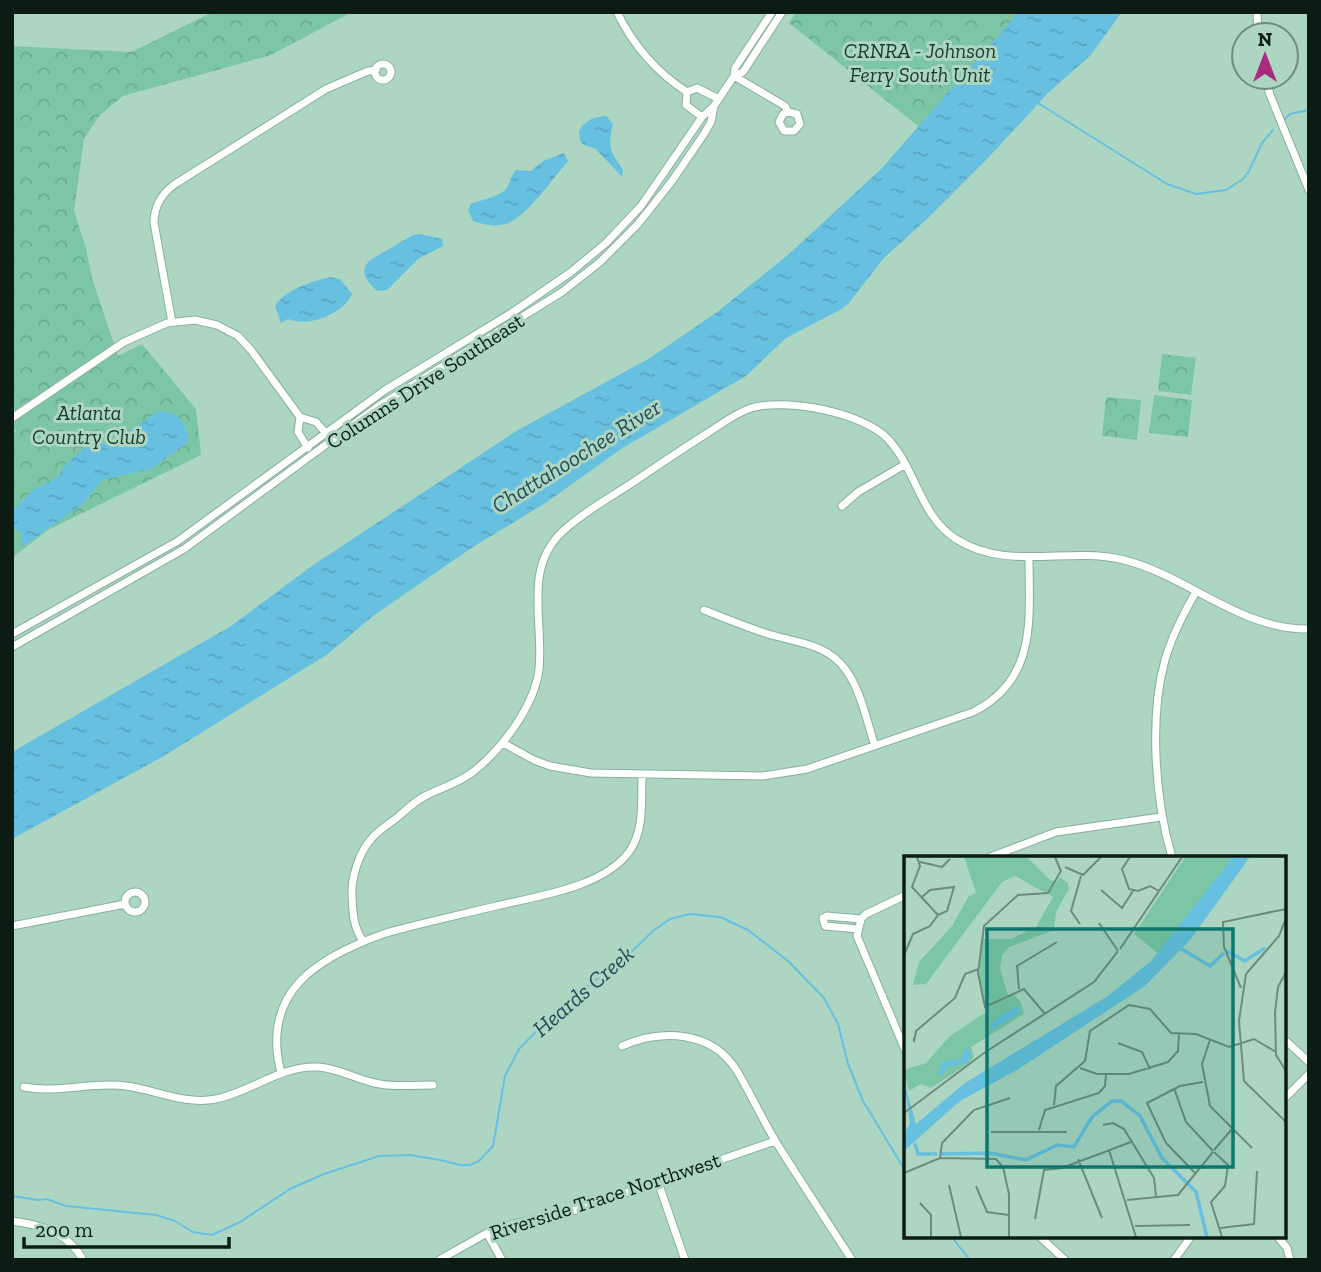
<svg xmlns="http://www.w3.org/2000/svg" width="1321" height="1272" viewBox="0 0 1321 1272" font-family="'Zilla Slab',serif">
  <style>
    .park { fill: url(#park-crowns) }
    .water { fill: url(#water-ripples) }
    .lines { fill: none; stroke-linecap: round; stroke-linejoin: round }
    .stream { stroke: #68c0e1; stroke-width: 2 }
    .minor-casing { stroke: #88af9c; stroke-width: 9 }
    .minor { stroke: #fff; stroke-width: 7 }
    .labels { text-anchor: middle; dominant-baseline: central; stroke-width: 6; stroke-linejoin: round; paint-order: stroke }
    .park-label { font-size: 21px; font-style: italic; fill: #163b2c; stroke: #add6c2 }
    .street-label { font-size: 21px; fill: #0c1c15; stroke: #add6c2 }
    .water-label { font-size: 23px; font-style: italic; fill: #244b59; stroke: #add6c2 }
    .inset-river { fill: none; stroke: #68c0e1; stroke-width: 3.5 }
    .inset-road { fill: none; stroke: #6d8c7d; stroke-width: 2 }
    .view { fill: #0f766e; fill-opacity: 0.15; stroke: #0f766e; stroke-width: 3.5 }
    .inset-edge { fill: none; stroke: #0c1c15; stroke-width: 3.5 }
  </style>
  <defs>
    <pattern id="park-crowns" width="20" height="18" patternUnits="userSpaceOnUse" patternTransform="scale(1.75)"><rect width="20" height="18" fill="#7dc6a5"/><path d="M2 6a3 3 0 1 1 6 0M12 15a3 3 0 1 1 6 0" fill="none" stroke="#6baa8d"/></pattern>
    <pattern id="water-ripples" width="26" height="14" patternUnits="userSpaceOnUse" patternTransform="scale(1.75)"><rect width="26" height="14" fill="#68c0e1"/><path d="M2 4q2-2 4 0t4 0M15 11q2-2 4 0t4 0" fill="none" stroke="#59a4c0"/></pattern>
  </defs>
  <rect width="100%" height="100%" fill="#add6c2"/>
  <!-- park -->
  <path class="park" d="M213,12H352L271,55L123,96L99,116L84,139L74,211L86,248L92,278L118,356L142,344L196,409L201,455L48,530L12,558V434L16,431L12,425V46L131,52Z
    M796,12H1034L923,130L789,23Z
    M1162,354L1196,358L1191,395L1158,391Z
    M1154,395L1192,400L1188,437L1149,433Z
    M1106,397L1141,400L1137,440L1102,436Z"/>
  <!-- water -->
  <path class="water" d="M1019,12H1122L1090,56L1049,92L987,159L927,219L884,258L848,304L840,310L786,338L746,376L621,449L547,502L473,547L373,616L328,654L164,756L12,839V752L231,626L313,565L518,430L650,358L717,312L789,254L881,169Z
    M606,116L613,124C608,148 609,149 623,170L622,177L596,149L584,145L580,141L579,131C585,120 593,117 606,116Z
    M564,153L568,161C554,177 527,217 506,224C495,227 484,225 473,221L468,210L471,204C481,200 497,197 505,190C510,185 511,175 516,170L531,171L543,161Z
    M421,234L442,239L443,246L418,259L387,290L377,291C367,281 358,272 370,260L413,235Z
    M330,277L340,279L352,294C344,314 307,328 288,319L281,323L275,306C286,289 310,282 330,277Z
    M159,411C178,411 189,424 187,443L151,469L102,480L82,505L23,546L21,544L22,535L12,525V511L33,490L58,477L65,465L83,449L101,444H110Z"/>
  <g class="lines">
    <!-- stream -->
    <path class="stream" d="M1038,103L1167,184L1196,194L1226,190L1243,179L1249,171L1262,143L1273,130
      M1285,119L1290,114L1309,110
      M12,1196L38,1200L47,1199L66,1206L156,1215L175,1221L193,1232L212,1235L240,1222L290,1189L324,1174L379,1156L410,1155L440,1160L460,1165H470L479,1161L493,1146L505,1076L519,1049L563,1004L624,959L653,931L670,919L690,914L720,917L748,930L788,961L824,998L838,1024L848,1064L863,1101L906,1172
      M950,1235L970,1260"/>
    <!-- minor casing -->
    <g class="minor-casing">
      <path id="minor" d="M617,12C633,45 656,72 687,92
        M1257,12L1258,35
        M375 72a8 8 0 1 1 16 0a8 8 0 1 1-16 0Z
        M734,76L785,106L788,112L797,114L800,124L794,131H784L779,122L783,114L788,112
        M734,76L743,72L782,12
        M1265,77L1270,95L1309,190
        M687,92L697,88L719,99
        M687,92L686,105L702,117
        M714,106L734,76L735,68L772,12
        M172,322L154,223C154,206 161,194 175,184L326,89L368,71L376,70
        M300,417L298,432L308,448
        M12,418L124,342L167,323L195,320L217,325L238,336L251,350L300,417L316,422L332,440
        M842,506L858,492L904,465
        M704,610C724,618 744,626 765,633C795,643 826,642 846,670C861,691 867,722 875,746
        M12,634L178,541L385,390L513,312L571,272L606,243L641,206L702,117L714,106L711,122L704,134L672,181L638,224L600,262L562,292L377,407L184,549L12,647
        M503,743L534,760L550,766L591,773L763,776L807,769L973,712C1038,679 1029,619 1029,557
        M990,857L1056,832L1161,817
        M1172,857C1155,801 1149,717 1165,660C1172,636 1183,614 1196,592
        M125 902a10 10 0 1 1 20 0a10 10 0 1 1-20 0Z
        M906,895L866,914L861,919L857,936L906,1052
        M12,926L125,904
        M858,929L825,926L823,918L827,916L861,919
        M363,941C353,927 353,913 352,896C351,878 359,852 372,838C379,830 389,824 398,817C407,809 415,801 425,796C441,788 461,782 474,771C502,749 535,705 539,669C544,622 523,569 562,532C583,512 611,497 635,481C660,464 684,448 709,432C723,423 736,413 751,408C786,398 861,412 887,438C916,468 919,515 956,539C1008,572 1068,546 1124,560C1188,576 1240,630 1309,629
        M1284,1039L1309,1062
        M622,1046C661,1029 712,1030 737,1071C751,1094 762,1119 776,1142C801,1182 827,1221 852,1260
        M281,1073C260,991 318,957 386,933C423,923 459,915 496,906C537,896 602,888 629,852C645,830 641,800 642,774
        M24,1087C58,1094 93,1081 126,1086C157,1090 183,1105 216,1099C251,1092 281,1065 318,1067C339,1068 359,1081 380,1084C397,1087 416,1085 433,1085
        M1284,1099L1309,1074
        M658,1182L685,1260
        M12,1221C41,1225 68,1232 83,1260
        M487,1233L502,1260
        M1038,1235L1065,1260
        M1276,1235L1287,1248L1290,1260
        M439,1260L487,1233L513,1224L576,1210L775,1141
        M1174,1260L1192,1235"/>
    </g>
    <!-- minor -->
    <use href="#minor" class="minor"/>
  </g>
  <g class="labels">
    <!-- park labels -->
    <g class="park-label">
      <text x="920" y="50">CRNRA - Johnson<tspan x="920" dy="24">Ferry South Unit</tspan></text>
      <text x="89" y="412">Atlanta<tspan x="89" dy="24">Country Club</tspan></text>
    </g>
    <!-- street labels -->
    <g class="street-label">
      <text transform="translate(425 381) rotate(-33)">Columns Drive Southeast</text>
      <text transform="translate(605 1196) rotate(-18)">Riverside Trace Northwest</text>
    </g>
    <!-- water labels -->
    <g class="water-label">
      <text transform="translate(576 456) rotate(-32)">Chattahoochee River</text>
      <text transform="translate(583 991) rotate(-41)">Heards Creek</text>
    </g>
  </g>
  <!-- overview -->
  <g transform="translate(904 856)">
    <rect width="382" height="382" fill="#add6c2"/>
    <path d="M60,1H123L146,24L153,26L156,21L164,27L165,33L152,56L150,74L105,91L98,99L96,113L104,139L109,137L117,147L120,158L67,191L70,201L65,207L27,232L17,228L5,235L0,214L22,207L46,180L85,154L79,147L75,122L78,83H107L132,71L149,41L111,20L98,26L22,128L9,129L15,106L48,70L65,40L72,37ZM281,1H330L255,98L230,78Z" fill="#7dc6a5"/>
    <path d="M329,1H346L286,84L241,130L113,214L56,245L0,295V277L6,268L0,225L12,268L61,227L204,140L247,105ZM112,150L117,156L86,175L89,165ZM61,191L67,197L63,208L43,210L39,220L34,217L38,206L57,203Z" fill="#68c0e1"/>
    <path class="inset-river" d="M276,92L306,110L320,97M323,95L341,105L361,92M11,287L14,298H33M38,298L86,297L122,304L153,289L170,291L188,261L208,245H217L236,260L258,302L292,336L303,381"/>
    <path class="inset-road" d="M13,1L16,10L8,31L34,59M226,1L218,13L225,33L234,35L246,30L255,35M16,6L38,11L46,3M161,11L179,19L197,1M197,34L218,52L229,35M17,42L26,34L50,31L43,55L34,59M382,62L375,80L342,118L335,165L340,225L382,266M195,67L214,95M176,68L167,55L177,20M216,93L278,1M0,99L9,78L26,70L34,59M382,116L374,131L371,156L372,199L382,215M337,132L320,91L319,66L382,53M115,133L113,110L153,86M141,158L120,133L81,151L74,117L80,70L114,39L144,37L157,15L151,1M10,182V186L12,175L51,142L61,118L75,113M306,184L298,208L306,250L348,292M214,187L238,196L246,213M176,212L193,218H225L264,206L274,195L275,177M270,232L282,266L309,295M150,249L152,230L181,205L186,175L225,149L246,153L267,177L292,178L325,191L350,183L372,196M0,257L80,197L190,126L214,95M199,269L209,267L220,273L250,322L252,340M135,274L141,254L195,237L201,230L202,218M87,276H163M205,294L232,381M310,294L328,273M310,296L324,309L321,330L307,346L318,381M36,302L38,287L70,254L106,242M174,303L198,362M0,317L36,302L92,303L99,311L105,338V381M292,318L262,287L243,247L276,230L299,226M45,329L57,381M72,330L83,356L105,359M223,344L274,339L309,296M16,347L27,359V381M131,363L140,314L158,312L227,286M231,370L286,369M316,372L350,368L353,315"/>
    <path class="view" d="M83,73H329V311H83Z"/>
    <rect width="382" height="382" class="inset-edge"/>
  </g>
  <!-- border -->
  <rect width="1321" height="1272" fill="none" stroke="#0c1c15" stroke-width="28"/>
  <!-- north arrow -->
  <g transform="translate(1265 56)"><circle r="33" fill="#add6c2" stroke="#6d8c7d" stroke-width="2"/>
  <path d="M0-5L12 26L0 18L-12 26Z" fill="#a72b7e"/>
  <text y="-10" font-size="19" font-weight="bold" text-anchor="middle" fill="#0c1c15">N</text>
  </g>
  <!-- scale -->
  <path d="M24 1237v10h205v-10" fill="none" stroke="#0c1c15" stroke-width="3.5"/>
  <text x="35" y="1237" font-size="21" fill="#0c1c15" stroke="#add6c2" stroke-width="5" paint-order="stroke">200 m</text>
</svg>
